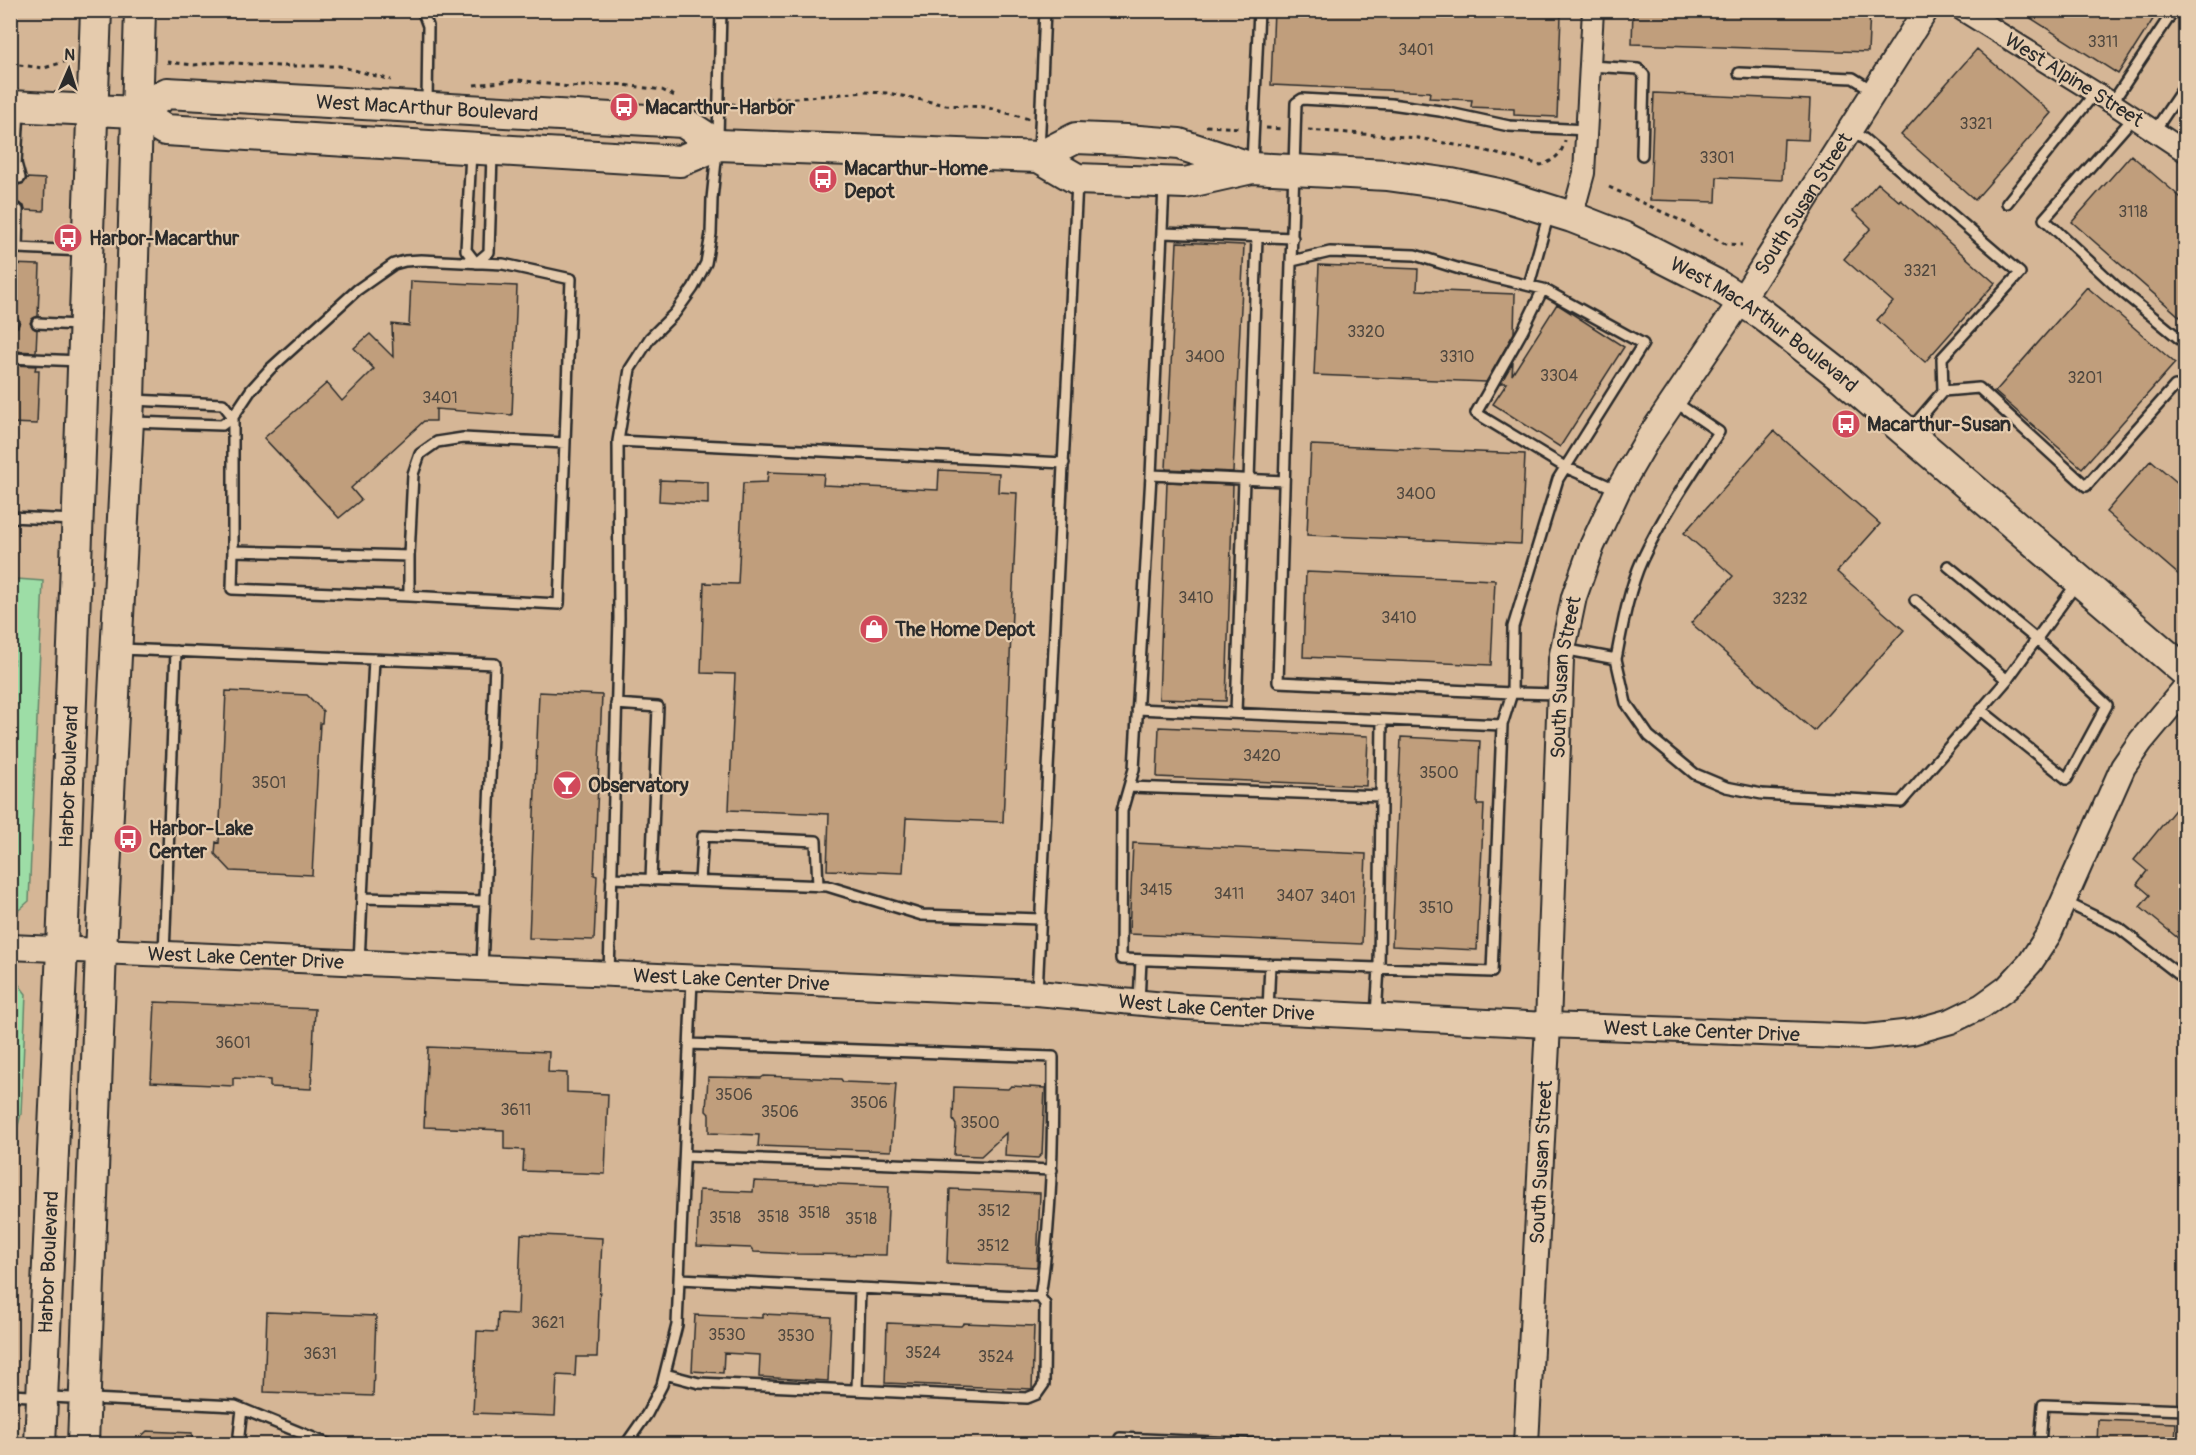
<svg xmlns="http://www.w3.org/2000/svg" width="2196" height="1455" viewBox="0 0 2196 1455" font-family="Pangolin,sans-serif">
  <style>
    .built { fill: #d5b696 }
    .green { fill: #9ddda6; stroke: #648468; stroke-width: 1.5 }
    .building { fill: #c09e7b; stroke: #2b2b2b; stroke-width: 1.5 }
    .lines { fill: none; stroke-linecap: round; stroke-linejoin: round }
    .service-casing { stroke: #2b2b2b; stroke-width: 14 }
    .minor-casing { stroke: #2b2b2b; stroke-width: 24 }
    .tertiary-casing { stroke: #2b2b2b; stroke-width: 28 }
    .primary-casing { stroke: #2b2b2b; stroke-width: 34 }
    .path { stroke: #2b2b2b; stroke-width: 3; stroke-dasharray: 4.5 4.5; stroke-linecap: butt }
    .service { stroke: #e5cbad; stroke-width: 9 }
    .minor { stroke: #e5cbad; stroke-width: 20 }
    .tertiary { stroke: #e5cbad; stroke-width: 24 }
    .primary { stroke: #e5cbad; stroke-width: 30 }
    .labels { text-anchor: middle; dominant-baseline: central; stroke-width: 4.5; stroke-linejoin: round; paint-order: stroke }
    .number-label { font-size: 16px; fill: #50483f }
    .street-label { font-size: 20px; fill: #2b2b2b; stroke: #e5cbad }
    .poi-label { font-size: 20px; font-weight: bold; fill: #2b2b2b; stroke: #e5cbad; text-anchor: start }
  </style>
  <rect width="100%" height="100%" fill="#e2c5a5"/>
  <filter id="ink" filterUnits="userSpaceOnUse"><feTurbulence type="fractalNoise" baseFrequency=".0167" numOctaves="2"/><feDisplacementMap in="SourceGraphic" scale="12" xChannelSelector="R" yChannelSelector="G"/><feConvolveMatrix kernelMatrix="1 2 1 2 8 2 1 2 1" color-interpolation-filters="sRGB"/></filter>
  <g filter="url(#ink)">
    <!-- built -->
    <path class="built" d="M10,11H2185V1444H11Z"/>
    <!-- green -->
    <path class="green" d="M17,579L43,581L29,901L20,909L11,915L10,740Z
      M11,979L17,982L26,994L21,1114L12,1148L11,1178Z
      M11,1421C20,1426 18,1435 18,1444H11Z"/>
    <!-- building -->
    <path class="building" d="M1274,10H1439L1561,16L1557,117L1514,115V109L1471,107L1472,100L1429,98L1430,92L1271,85Z
      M1633,10H1870L1868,52L1632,44Z
      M2018,10H2159L2118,74Z
      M1977,49L2051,113L1975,200L1901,135Z
      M1654,93L1810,100L1808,140L1784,139L1782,180L1717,177L1716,202L1650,200Z
      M2131,155L2186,202V322L2072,222Z
      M10,178L19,185L24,183L27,178L45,179L44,211L25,210L24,206L19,203L14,204L10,209Z
      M1878,183L1900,202L1901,200L1995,283L1925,362L1877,320L1893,302L1844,259L1871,228L1853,211Z
      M1177,242L1244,245L1233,472L1166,469Z
      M10,264L40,265L38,316L32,319L30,323L33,328L37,330L36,352L12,351L13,329L18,327L20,321L14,315V309H10Z
      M1319,265L1418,269L1417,290L1515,294L1514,333L1486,382L1314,375Z
      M411,281L517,286L512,415L436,409V421H424L351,488L361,500L339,518L264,438L327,383L342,401L374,369L354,348L370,334L393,357L392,324L409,326Z
      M2087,287L2175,363L2082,468L1995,392Z
      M1557,304L1624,347L1560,447L1493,404L1507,383H1501L1513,362L1512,375Z
      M11,365L36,366L35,370H39L37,424L10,423Z
      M1774,431L1880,524L1837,572L1904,630L1814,731L1691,623L1733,576L1684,533Z
      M1311,445L1525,454L1521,544L1307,535Z
      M2151,460L2186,490V581L2106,512Z
      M939,470L999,473L998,492L1017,493L1003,822L906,818L903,873L827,870L829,814L729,810L735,674L701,673L704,583L738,584L743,483L767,482L768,472L824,474L823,485L938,490Z
      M660,480L708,482V504L659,501Z
      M1167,482L1233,485L1226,701L1159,699Z
      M1306,572L1495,580L1491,665L1303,657Z
      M226,691L307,695L323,711L322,723H320L312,875L231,871L215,854L216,842L219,843Z
      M539,692L602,695L594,875L597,876L594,940L529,938Z
      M1159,727L1368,736L1366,786L1157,777Z
      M1401,737L1480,741L1477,805H1484L1477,950L1392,946Z
      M2186,796V932L2179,939L2140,907L2150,895L2137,884L2147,871L2134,860Z
      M1133,843L1366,854L1362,944L1129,934Z
      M155,1002L315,1009L311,1089L270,1087V1080L233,1078V1086L151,1082Z
      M428,1047L549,1052L548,1072L567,1073V1092L608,1094L605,1174L523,1171L524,1150L504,1149V1130L424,1127Z
      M764,1076L841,1079L843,1082L896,1084L891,1151L758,1146L759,1135L709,1133V1114L706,1111L708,1077L761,1078Z
      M1011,1086L1045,1088L1042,1154L1038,1158L1005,1156L1006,1133L981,1156L954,1155L956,1125L953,1120L954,1087L1008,1089Z
      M754,1181L889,1186L886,1255L795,1254L754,1252L751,1248L697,1246L699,1190L753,1192Z
      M950,1189L1040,1193L1037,1267L947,1263Z
      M521,1234L602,1238L597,1357H576L575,1376L557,1375L555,1416L473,1413L477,1331L497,1332L498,1313L518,1314Z
      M267,1312L376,1316L373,1396L264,1392Z
      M762,1314L831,1317L828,1381L759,1377L760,1355L724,1353L723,1373L692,1371L695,1315L762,1318Z
      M887,1323L961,1326L964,1323L1034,1326L1032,1389L885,1383Z
      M2098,1420L2176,1423L2175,1444H2097Z
      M147,1431L192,1433V1444H133Z"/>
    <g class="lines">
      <!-- service casing -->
      <g class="service-casing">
        <path id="service" d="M422,10L428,26L427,104
          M1590,66L1638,69L1644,75L1642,155
          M1739,73L1853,78L1874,91
          M2112,103L2174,10
          M19,109L16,163L20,178
          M2134,117L2044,219L2120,290L2186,344
          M1850,130L1864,139L2020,273L1942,358L1943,391L1909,431
          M2155,130L2186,84
          M718,137L721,10
          M471,152L466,250L476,263
          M1039,152L1045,10
          M1252,163L1259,10
          M1164,186L1151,475L1284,481
          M2007,203L2095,93
          M1163,233L1293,238
          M10,243L17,248L84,251
          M17,248L18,210
          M1292,261L1330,252L1415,255L1463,270L1543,289L1643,344L1558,479L1513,627L1512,693L1278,682L1296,103L1302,99L1391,104L1440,111L1509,126L1587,130
          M476,263L489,252L492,154
          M1529,285L1549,213
          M1543,289L1523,330L1476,413L1565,467L1618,490
          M10,321L13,322
          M37,323L80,325
          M10,358L80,361
          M1943,391L1979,388L2086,486L2175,386
          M132,400L223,404L233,417V551L409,556V596L559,604L571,279L503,264L421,260L405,261L394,264L357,290L270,369L251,390L233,417L222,425L133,422
          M618,441L1064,463
          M1249,480L1257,237
          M10,517L74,520
          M233,551L232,589L409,596
          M409,556L413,474L420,454L437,442L463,438L565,443
          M1948,566L2036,639L2107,705L2067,779L1981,710
          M1915,600L2007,680
          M121,649L495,664L482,968
          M1563,649L1616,659C1622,628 1629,588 1642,560C1663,515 1692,473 1719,432L1675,402
          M1616,659L1626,703L1649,736L1695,774L1726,787L1762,794L1901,802L2007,680L2077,583
          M616,704L658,707L651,880
          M1137,709L1502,725L1492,972L1121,959L1122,811L1134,769L1151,475
          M1236,713L1244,480
          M1502,725L1512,693L1559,694
          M1129,787L1381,796
          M611,878L827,886L922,915L1041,919
          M700,881L703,836L816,841L818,886
          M362,898L374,659
          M2065,902L2119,928L2186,980
          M164,954L176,651
          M359,962L362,898L485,901
          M609,974L619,618L618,441L630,369L650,338L675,313L693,288L706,263L711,234L712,199L717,151
          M1037,992L1077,182
          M1139,1002L1141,960
          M1268,1010L1270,964
          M1376,1015L1379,968L1382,720
          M685,1156L1052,1170
          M680,1279L1040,1297
          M665,1374L699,1383L1027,1398L1037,1394L1044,1384L1045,1304L1040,1297C1052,1217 1053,1138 1053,1057L689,1044
          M857,1390L860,1288
          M10,1395L235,1406L328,1444
          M1120,1438L1260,1444
          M238,1444L242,1409
          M626,1444L647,1414L662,1385L677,1325L692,980
          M2040,1444L2043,1405L2186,1410"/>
      </g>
      <!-- minor casing -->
      <g class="minor-casing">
        <path id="minor" d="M1962,10L2112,103L2186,152
          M1572,217L1584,173L1593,10"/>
      </g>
      <!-- tertiary casing -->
      <g class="tertiary-casing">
        <g id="tertiary">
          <path id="s1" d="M10,947L1037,993L1186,1007L1548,1025L1867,1037L1912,1032L1951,1021L1982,1006L2007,988L2030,963L2049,934L2123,767L2141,741L2186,687"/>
          <path id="s2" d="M1526,1444L1548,1025L1561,659L1574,597L1592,546L1618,490L1647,440L1741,301L1926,10"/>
        </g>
      </g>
      <!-- primary casing -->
      <g class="primary-casing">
        <g id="primary">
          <path id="s3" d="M10,106L136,112L165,130L680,161L718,145L1039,157L1077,179L1185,183L1252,168L1387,175L1451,184L1498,194L1572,217L1623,237L1715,284L1762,314L1840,375L2186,672"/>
          <path id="s4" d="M136,112L167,93L683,122L718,145"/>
          <path d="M1039,157L1076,138L1126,140L1179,144L1252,168"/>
          <path id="s5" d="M40,1444L62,949L96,10"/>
          <path d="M83,1444L101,951L129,400L140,10"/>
        </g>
      </g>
      <!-- path -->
      <path class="path" d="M167,62L194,65L220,62L279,66H339L391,80
        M10,64L44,68L64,62
        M474,85L519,80L569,87L616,84L662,90L675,96
        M731,104L743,105L771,98H797L865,92L888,93L946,105L985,107L1029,119
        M1206,126L1242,128
        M1266,128L1284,129
        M1308,130L1418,138L1482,150L1541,165C1553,162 1563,153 1565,140
        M1609,187L1686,223L1725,244L1742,245"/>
      <!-- service -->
      <use href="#service" class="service"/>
      <!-- minor -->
      <use href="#minor" class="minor"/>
      <!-- tertiary -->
      <use href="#tertiary" class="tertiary"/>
      <!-- primary -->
      <use href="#primary" class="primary"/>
    </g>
  </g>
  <!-- icons -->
  <defs>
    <g id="bus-disc" transform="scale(1.5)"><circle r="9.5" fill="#d1495b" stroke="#e5cbad"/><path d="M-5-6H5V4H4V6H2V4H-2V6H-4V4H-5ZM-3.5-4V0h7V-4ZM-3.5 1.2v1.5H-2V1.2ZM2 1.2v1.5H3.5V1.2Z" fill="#fff"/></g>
    <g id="shop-disc" transform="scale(1.5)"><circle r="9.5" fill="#d1495b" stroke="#e5cbad"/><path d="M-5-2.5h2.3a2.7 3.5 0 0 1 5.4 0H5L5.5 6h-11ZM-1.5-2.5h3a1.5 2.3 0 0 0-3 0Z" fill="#fff"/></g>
    <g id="bar-disc" transform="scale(1.5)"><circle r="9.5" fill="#d1495b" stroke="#e5cbad"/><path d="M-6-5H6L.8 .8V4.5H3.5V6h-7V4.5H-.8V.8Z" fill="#fff"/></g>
  </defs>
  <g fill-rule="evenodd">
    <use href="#bus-disc" x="624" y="107"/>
    <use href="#bus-disc" x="823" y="179"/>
    <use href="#bus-disc" x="68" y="238"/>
    <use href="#bus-disc" x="1846" y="424"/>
    <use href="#shop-disc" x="874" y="629"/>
    <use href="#bar-disc" x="567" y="785"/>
    <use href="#bus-disc" x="128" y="839"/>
  </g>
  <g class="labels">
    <!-- number labels -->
    <g class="number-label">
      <text x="2103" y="42">3311</text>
      <text x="1416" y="50">3401</text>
      <text x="1976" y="124">3321</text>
      <text x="1717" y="158">3301</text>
      <text x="2133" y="212">3118</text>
      <text x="1920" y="271">3321</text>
      <text x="1366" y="332">3320</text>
      <text x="1205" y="357">3400</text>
      <text x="1457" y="357">3310</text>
      <text x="1559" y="376">3304</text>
      <text x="2085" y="378">3201</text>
      <text x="440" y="398">3401</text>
      <text x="1416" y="494">3400</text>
      <text x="1196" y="598">3410</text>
      <text x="1790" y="599">3232</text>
      <text x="1399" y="618">3410</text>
      <text x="1262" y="756">3420</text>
      <text x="1439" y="773">3500</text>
      <text x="269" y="783">3501</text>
      <text x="1156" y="890">3415</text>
      <text x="1229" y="894">3411</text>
      <text x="1295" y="896">3407</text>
      <text x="1338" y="898">3401</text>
      <text x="1436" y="908">3510</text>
      <text x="233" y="1043">3601</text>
      <text x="734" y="1095">3506</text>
      <text x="869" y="1103">3506</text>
      <text x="516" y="1110">3611</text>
      <text x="780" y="1112">3506</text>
      <text x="980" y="1123">3500</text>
      <text x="994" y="1211">3512</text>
      <text x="814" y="1213">3518</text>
      <text x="773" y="1217">3518</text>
      <text x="725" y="1218">3518</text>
      <text x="861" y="1219">3518</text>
      <text x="993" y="1246">3512</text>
      <text x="548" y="1323">3621</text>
      <text x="727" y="1335">3530</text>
      <text x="796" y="1336">3530</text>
      <text x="923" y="1353">3524</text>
      <text x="320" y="1354">3631</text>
      <text x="996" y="1357">3524</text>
    </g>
    <!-- street labels -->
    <g class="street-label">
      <text transform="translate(2074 80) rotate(32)">West Alpine Street</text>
      <text stroke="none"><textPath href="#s4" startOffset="297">West MacArthur Boulevard</textPath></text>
      <text stroke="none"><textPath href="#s2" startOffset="1306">South Susan Street</textPath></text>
      <text stroke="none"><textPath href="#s3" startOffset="1806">West MacArthur Boulevard</textPath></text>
      <text stroke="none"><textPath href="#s2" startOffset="768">South Susan Street</textPath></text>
      <text stroke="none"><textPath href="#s5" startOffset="668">Harbor Boulevard</textPath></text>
      <text stroke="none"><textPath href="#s1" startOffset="236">West Lake Center Drive</textPath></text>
      <text stroke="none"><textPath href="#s1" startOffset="722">West Lake Center Drive</textPath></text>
      <text stroke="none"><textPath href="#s1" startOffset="1208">West Lake Center Drive</textPath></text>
      <text stroke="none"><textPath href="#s1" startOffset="1694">West Lake Center Drive</textPath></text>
      <text stroke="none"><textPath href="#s2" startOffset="282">South Susan Street</textPath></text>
      <text stroke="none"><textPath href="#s5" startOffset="182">Harbor Boulevard</textPath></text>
    </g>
    <!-- poi labels -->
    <g class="poi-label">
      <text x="645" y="107">Macarthur-Harbor</text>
      <text x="844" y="168">Macarthur-Home<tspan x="844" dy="23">Depot</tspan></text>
      <text x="89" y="238">Harbor-Macarthur</text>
      <text x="1867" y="424">Macarthur-Susan</text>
      <text x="895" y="629">The Home Depot</text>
      <text x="588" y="785">Observatory</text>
      <text x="149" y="828">Harbor-Lake<tspan x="149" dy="23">Center</tspan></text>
    </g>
  </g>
  <!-- margin -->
  <rect width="2196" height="1455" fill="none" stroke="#e5cbad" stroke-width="36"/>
  <rect x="18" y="18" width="2160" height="1419" fill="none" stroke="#2b2b2b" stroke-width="2" filter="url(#ink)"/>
  <!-- north arrow -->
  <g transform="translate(69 69) rotate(3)" stroke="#e5cbad" stroke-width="4.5" paint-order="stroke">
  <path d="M0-4.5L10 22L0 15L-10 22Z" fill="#2b2b2b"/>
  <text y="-9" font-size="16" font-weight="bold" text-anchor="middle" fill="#2b2b2b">N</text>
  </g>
</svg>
